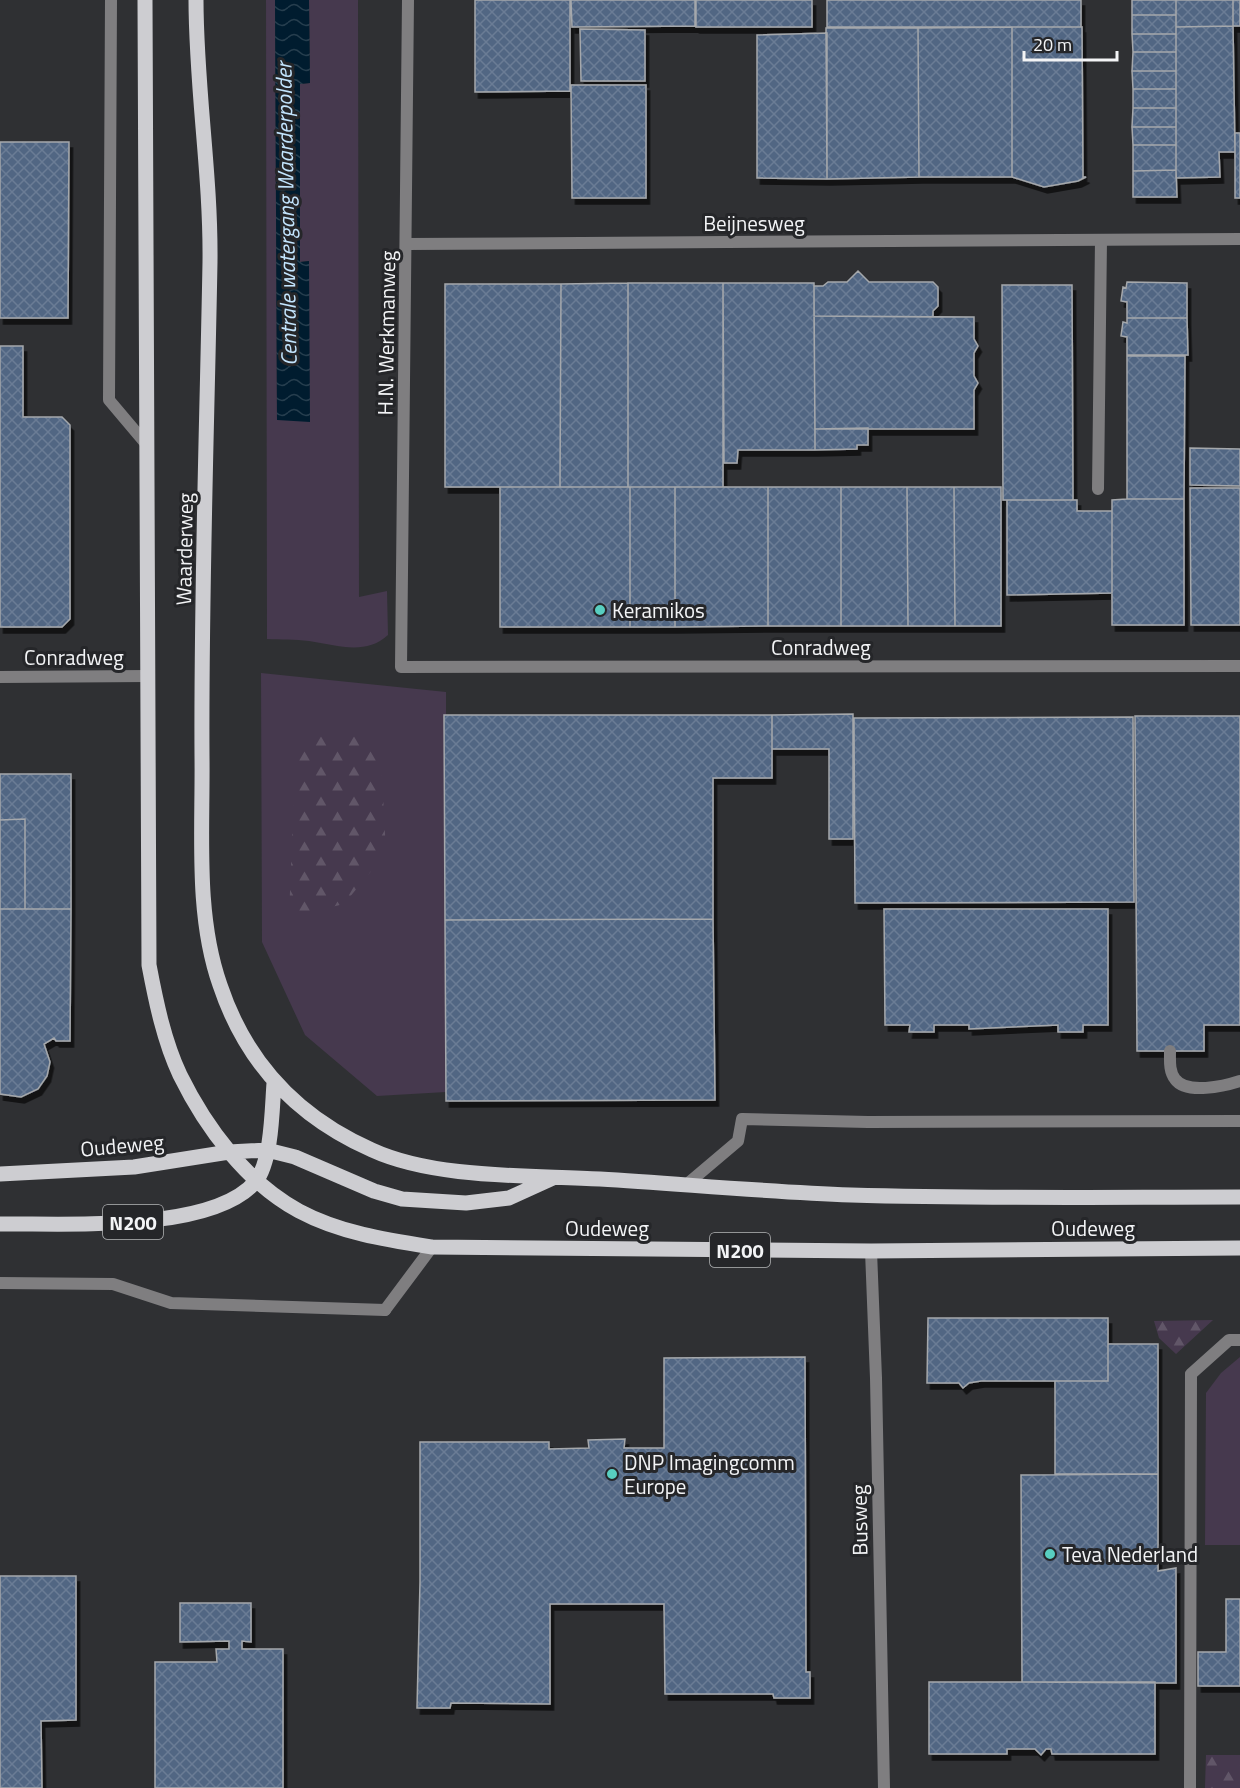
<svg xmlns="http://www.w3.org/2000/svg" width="1240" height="1788" viewBox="0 0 1240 1788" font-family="'Titillium Web',sans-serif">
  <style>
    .grass { fill: #46394e }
    .forest { fill: url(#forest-firs) }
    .water { fill: url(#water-waves) }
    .building { fill: url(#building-cross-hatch); stroke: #a5a8ac; stroke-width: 1.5; filter: url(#shadow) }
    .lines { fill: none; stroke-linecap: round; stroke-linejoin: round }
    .lane { stroke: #7f7e80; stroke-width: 12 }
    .street { stroke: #7f7e80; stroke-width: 12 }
    .primary { stroke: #cdcdd1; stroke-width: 15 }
    .poi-dot { fill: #58cec0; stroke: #252629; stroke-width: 2 }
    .labels { text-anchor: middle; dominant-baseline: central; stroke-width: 6; stroke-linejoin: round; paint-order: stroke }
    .shield { fill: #252629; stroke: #b5b6b8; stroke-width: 1.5 }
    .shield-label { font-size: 20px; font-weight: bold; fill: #f3f4f6 }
    .street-label { font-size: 21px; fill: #f3f4f6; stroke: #252629 }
    .poi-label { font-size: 21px; fill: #f3f4f6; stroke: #252629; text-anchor: start }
    .water-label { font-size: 22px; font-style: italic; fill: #c3e5fe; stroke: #252629 }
  </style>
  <defs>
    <pattern id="forest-firs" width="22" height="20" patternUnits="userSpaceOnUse" patternTransform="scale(1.5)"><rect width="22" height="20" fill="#46394e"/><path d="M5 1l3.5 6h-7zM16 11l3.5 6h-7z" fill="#615668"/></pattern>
    <pattern id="water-waves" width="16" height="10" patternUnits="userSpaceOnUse" patternTransform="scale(1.5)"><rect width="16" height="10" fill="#001c2f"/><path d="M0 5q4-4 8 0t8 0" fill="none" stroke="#263e4e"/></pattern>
    <pattern id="building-cross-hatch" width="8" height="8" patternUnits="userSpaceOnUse" patternTransform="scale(1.5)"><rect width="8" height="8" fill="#516683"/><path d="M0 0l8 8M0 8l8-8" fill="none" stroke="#6a7c95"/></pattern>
    <filter id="shadow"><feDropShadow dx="3.5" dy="6" stdDeviation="0" flood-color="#0009"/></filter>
  </defs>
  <rect width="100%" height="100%" fill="#2f3033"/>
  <!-- grass -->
  <path class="grass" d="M266,0H275L277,420L309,261L300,262V84L310,83L309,0H358L359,597L387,591L388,635C365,656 337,645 309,641C295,639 280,640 267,639Z
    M261,673L446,692V1092L377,1096L305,1035L262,942Z
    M1240,1357V1545H1205L1206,1393L1221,1373Z"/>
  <!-- forest -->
  <path class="forest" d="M380,736L386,853L344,904L289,917L296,737Z
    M1213,1320L1176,1354L1159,1338L1154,1321Z
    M1206,1755H1240V1788H1205Z"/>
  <!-- water -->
  <path class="water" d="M275,0H309L310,83L300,84V262L309,261L310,422L277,420Z"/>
  <!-- building -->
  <path class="building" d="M475,0H570V91L475,92Z
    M571,0H695V26L572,27Z
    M696,0H812V27H696Z
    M827,0H1081V27H827Z
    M1132,0H1176V15H1132Z
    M1176,0H1233V26L1176,27Z
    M1233,0H1240V26H1233Z
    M1132,15H1176V34H1132Z
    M1233,26L1235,152H1219L1220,177L1176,178V27Z
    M1012,27H1082L1083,177H1086L1078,181L1044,187L1012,177Z
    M1012,27V177H919L918,28Z
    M826,28H918L919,177L827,179Z
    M580,29L645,30V81H581Z
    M827,33V179L757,178V35Z
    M1132,34H1176V52H1133Z
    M1133,52H1176V71H1132Z
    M1132,71H1176V89H1133Z
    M571,85H646V198H572Z
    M1133,89H1176V108H1133Z
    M1133,108H1176V127H1132Z
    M1132,127H1176V145H1133Z
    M1235,133H1240V198H1235Z
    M0,142H69L68,318H0Z
    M1133,145H1176V170L1133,171Z
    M1176,170L1177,197H1133V171Z
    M858,271L869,282H933L938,287V306L933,311V317L814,316V286H823L828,282H847Z
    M1127,282L1187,283V318H1127V302L1121,301L1123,287L1126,288Z
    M628,283V487H560L561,284Z
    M628,283H723V487H628Z
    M723,283H814L815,450H738L737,463H724Z
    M445,284H561L560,487H445Z
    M1002,285H1072L1073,500H1003Z
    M814,316L974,317V339L978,346L974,353V376L978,383L974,390V429H815Z
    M1127,318H1187L1188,355H1127V337L1121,336L1123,322L1127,323Z
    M0,346H23V417H62L70,425V619L62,627H0Z
    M1127,356H1185L1184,499H1127Z
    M868,428V445H857V449L815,450V429Z
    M1190,448L1240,449V486L1190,485Z
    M500,487H630V627H500Z
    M630,487H675V627H630Z
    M675,487H768V626L675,627Z
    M768,487H841V626H768Z
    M841,487H907L908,626H841Z
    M907,487H954L955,626H908Z
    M954,487H1001V626H955Z
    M1190,488H1240V625H1191Z
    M1127,499H1184V625H1112V500Z
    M1007,500H1077V511H1112V593L1007,595Z
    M853,714V839H829V749H772V715Z
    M444,715H772V778H713V919L445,920Z
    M1135,716H1240V1025H1204V1051H1137Z
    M1133,717L1134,902L855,903L854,718Z
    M0,774H71V909H25V819L0,820Z
    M25,819V909H0V820Z
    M0,909H71L70,1041H56L54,1038L44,1044L50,1062L47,1076L38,1089L21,1097L0,1094Z
    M884,909H1108V1025H1083V1032H1058V1025L969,1029V1025H934V1032H909L910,1025H885Z
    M713,919L715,1100L446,1101L445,920Z
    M928,1318H1108V1381H981L969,1383L963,1388L959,1383H927Z
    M1108,1344H1158V1474H1055V1381H1108Z
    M805,1357L806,1672H810V1698H774L773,1694H665L664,1604H550V1704L451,1703L450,1708H417L420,1582V1442H549V1449L589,1448L588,1440L625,1439L624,1448H664V1358Z
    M1158,1474V1571L1176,1568V1683L1022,1682L1021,1475Z
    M0,1576H76V1720L41,1721L42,1788H0Z
    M1226,1599H1240V1686H1198V1652H1226Z
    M180,1603H251V1642L242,1641V1649H283V1788H155V1662H217L216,1649H229V1641L180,1642Z
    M929,1682H1155V1754H1052L1051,1749H1046L1041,1755L1035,1749H1007V1754H929Z"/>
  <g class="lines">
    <!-- lane -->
    <path class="lane" d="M1098,489L1101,240
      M1170,1051C1170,1061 1169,1071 1175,1079C1186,1095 1225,1086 1240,1081
      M385,1310L432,1247
      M1190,1788L1191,1374L1229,1340H1240"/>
    <!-- street -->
    <path class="street" d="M111,0L109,400L147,445
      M408,0L401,667L1240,666
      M406,244L1240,239
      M0,677L148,676
      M686,1185L738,1141L742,1119L868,1122L1240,1121
      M871,1251L876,1378L884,1788
      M0,1283L113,1284L171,1303L385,1310"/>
    <!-- primary -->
    <path class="primary" d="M145,0L149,965C156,1002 164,1041 180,1075C206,1128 247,1183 299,1211C340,1233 387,1240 432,1247L871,1251L1240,1248
      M196,0C196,88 211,175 210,262C207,427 201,591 202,756C203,831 195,914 220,985C246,1063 297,1117 372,1150C435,1179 530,1175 600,1179C683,1184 767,1192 851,1195C981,1199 1111,1197 1240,1197
      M0,1174L134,1167L229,1152L267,1150L295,1157L374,1191L402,1199L466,1203L509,1198L553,1178
      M0,1224C63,1223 213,1233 256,1181C272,1160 272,1109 274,1083"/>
  </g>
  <!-- markers -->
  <g class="poi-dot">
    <circle cx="600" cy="610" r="6"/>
    <circle cx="612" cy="1474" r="6"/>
    <circle cx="1050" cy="1554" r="6"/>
  </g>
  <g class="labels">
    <!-- shield labels -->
    <g class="shield">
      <rect x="103" y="1205" width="60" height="34" rx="4.5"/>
      <rect x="710" y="1233" width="60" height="34" rx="4.5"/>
    </g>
    <g class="shield-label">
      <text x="133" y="1222">N200</text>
      <text x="740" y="1250">N200</text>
    </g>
    <!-- street labels -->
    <g class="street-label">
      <text x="754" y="223">Beijnesweg</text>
      <text transform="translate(386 333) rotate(-89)">H.N. Werkmanweg</text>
      <text transform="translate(184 549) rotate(-89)">Waarderweg</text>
      <text x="821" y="647">Conradweg</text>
      <text x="74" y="657">Conradweg</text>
      <text transform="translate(122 1145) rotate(-5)">Oudeweg</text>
      <text x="607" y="1228">Oudeweg</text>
      <text x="1093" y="1228">Oudeweg</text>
      <text transform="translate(859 1520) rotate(-91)">Busweg</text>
    </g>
    <!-- poi labels -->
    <g class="poi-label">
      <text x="612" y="610">Keramikos</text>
      <text x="624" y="1462">DNP Imagingcomm<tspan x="624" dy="24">Europe</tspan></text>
      <text x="1062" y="1554">Teva Nederland</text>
    </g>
    <!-- water labels -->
    <g class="water-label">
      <text transform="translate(286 214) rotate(-91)">Centrale watergang Waarderpolder</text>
    </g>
  </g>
  <!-- scale -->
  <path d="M1024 51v9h93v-9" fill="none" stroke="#f3f4f6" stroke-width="3"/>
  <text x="1033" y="51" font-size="18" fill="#f3f4f6" stroke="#252629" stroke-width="4.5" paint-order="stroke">20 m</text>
</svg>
